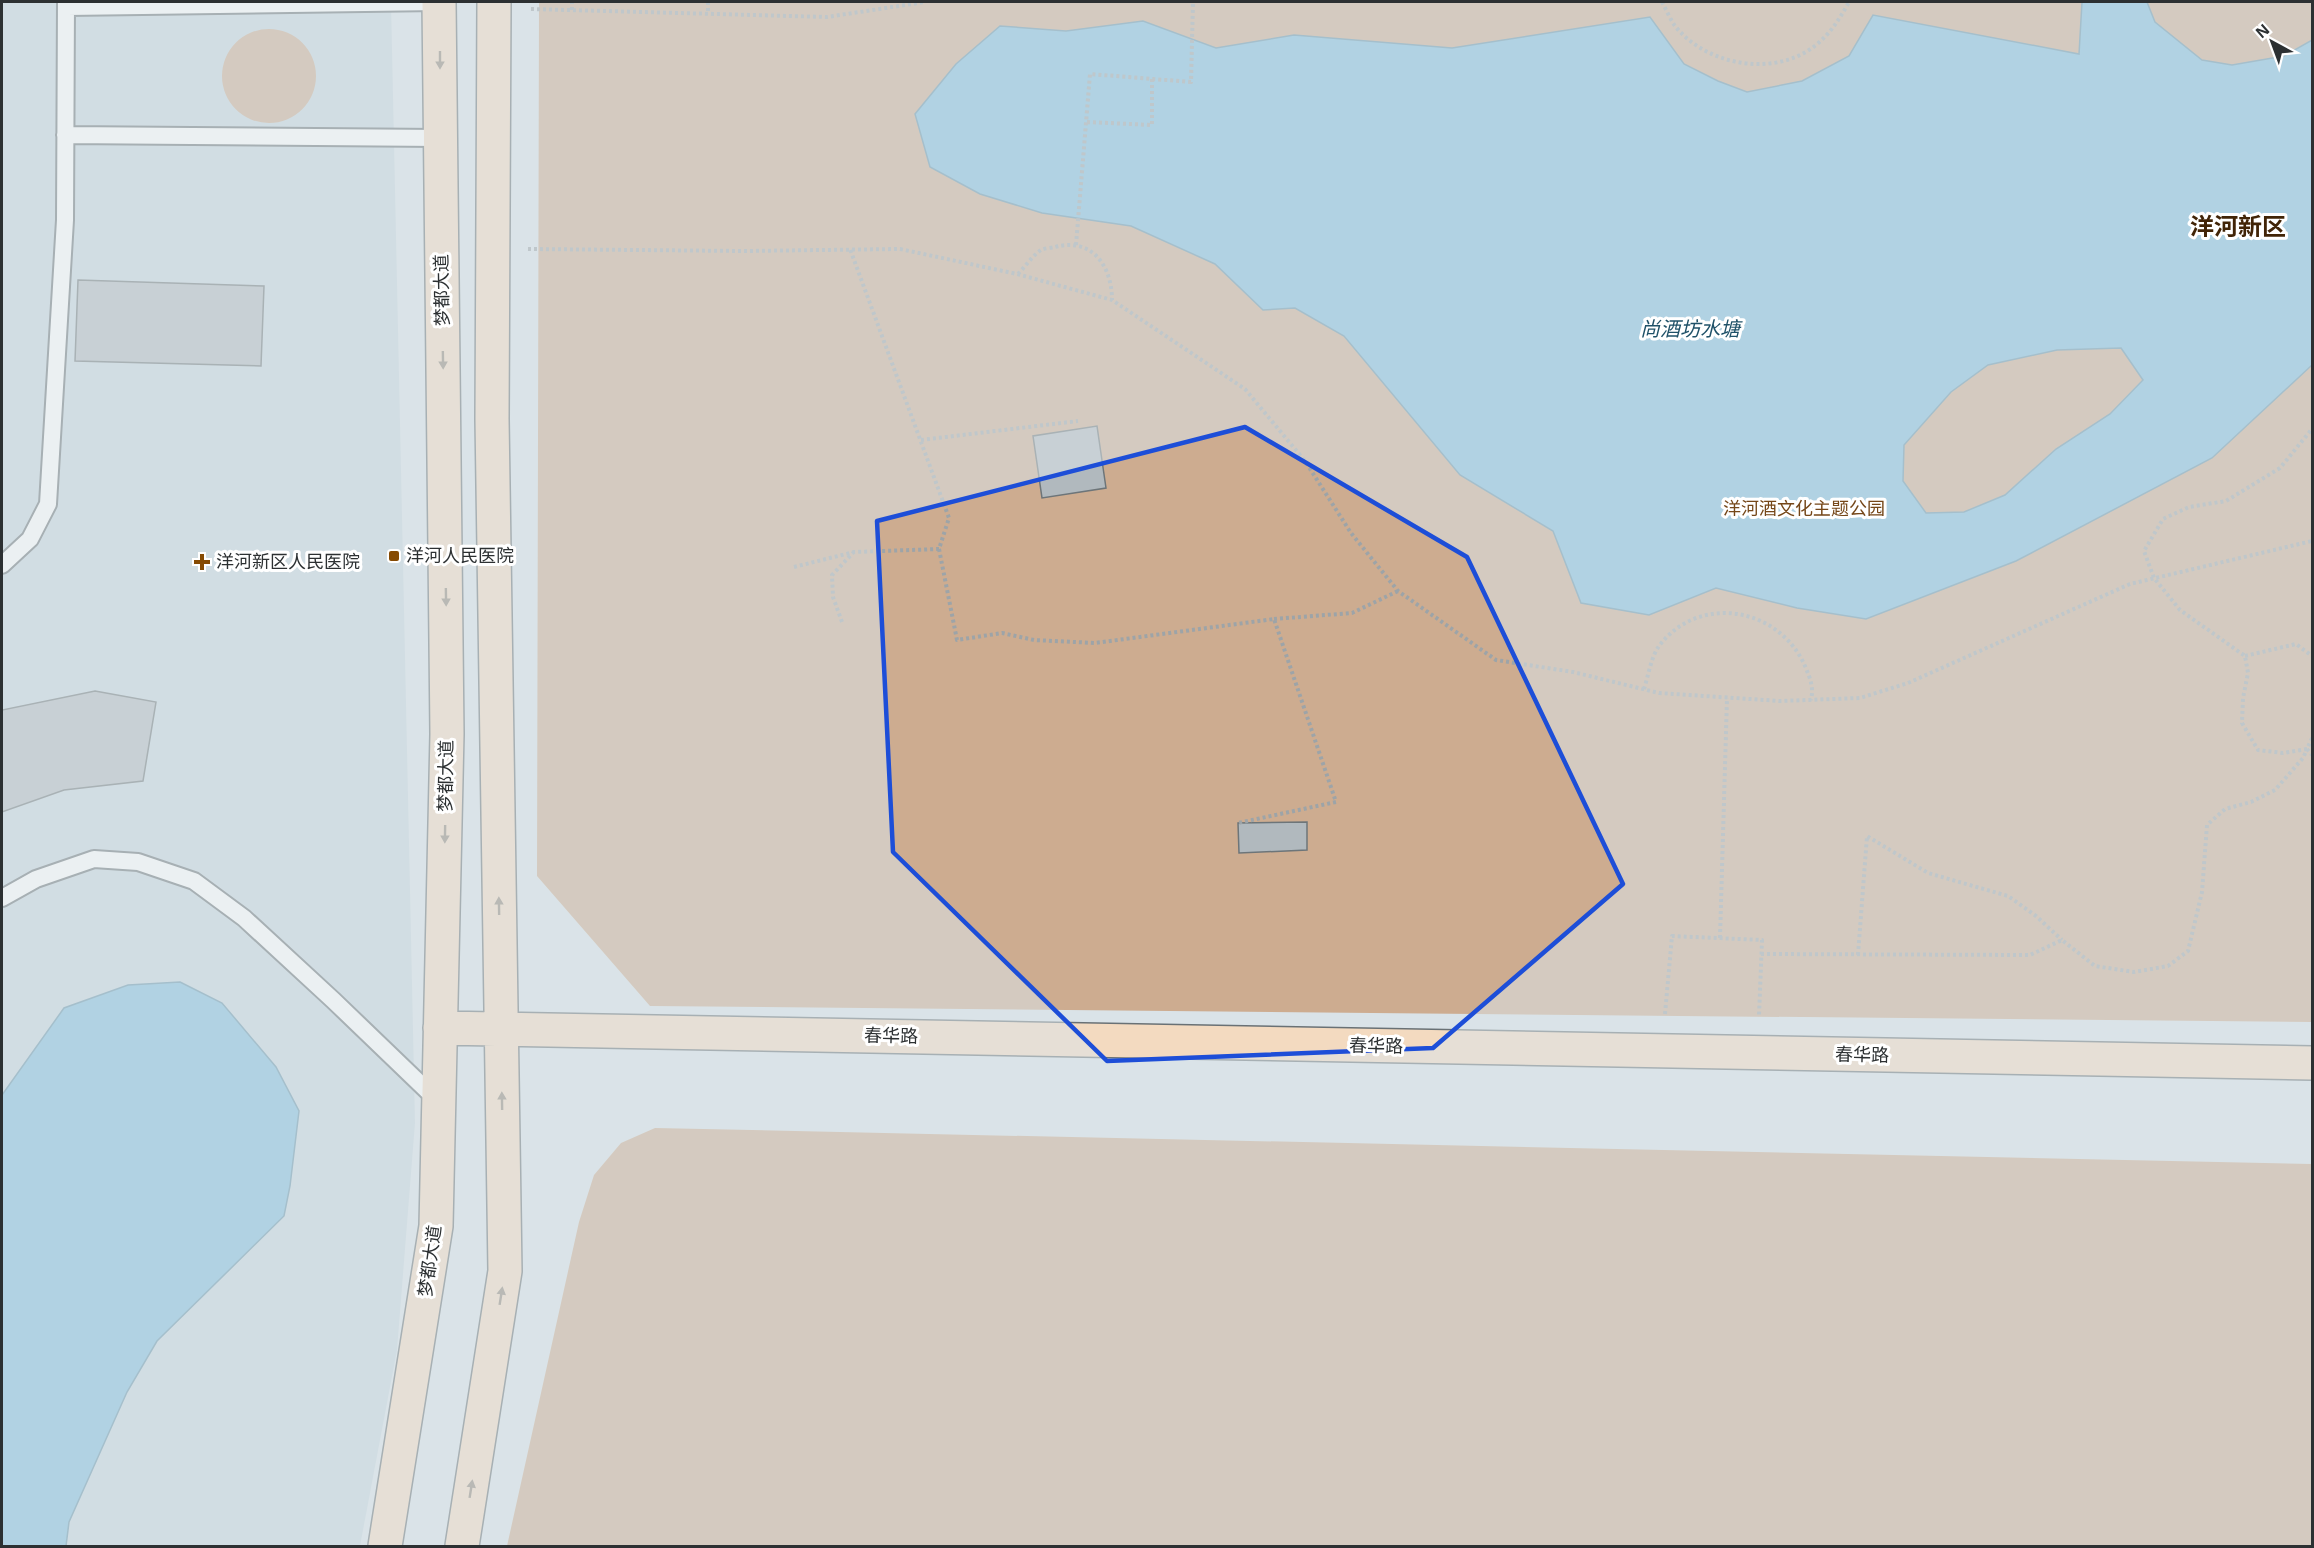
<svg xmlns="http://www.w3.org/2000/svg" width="2314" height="1548" viewBox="0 0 2314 1548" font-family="Helvetica,'Noto Sans SC',sans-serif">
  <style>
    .built { fill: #c6d5de }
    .green { fill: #cdac90 }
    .water { fill: #7ebddd; stroke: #6593aa; stroke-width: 1.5; fill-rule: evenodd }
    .building { fill: #b1b9be; stroke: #6d7579; stroke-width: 1.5 }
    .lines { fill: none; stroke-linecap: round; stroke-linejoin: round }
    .lane-casing { stroke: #697175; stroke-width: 20 }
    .secondary-casing { stroke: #697175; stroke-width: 36 }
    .path { stroke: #9da4a8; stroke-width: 4; stroke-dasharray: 3 3; stroke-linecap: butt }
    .lane { stroke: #fff; stroke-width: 16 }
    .secondary { stroke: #f3dac0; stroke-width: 33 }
    .oneway { fill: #908579 }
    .marked { fill: none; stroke: #1d4ed8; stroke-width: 4.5; stroke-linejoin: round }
    .poi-dot { fill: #854a02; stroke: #fff; stroke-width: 2 }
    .labels { text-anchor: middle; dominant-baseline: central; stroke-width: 6; stroke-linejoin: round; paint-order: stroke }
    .street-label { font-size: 18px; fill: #2c3032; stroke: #fff }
    .park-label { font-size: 18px; fill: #754719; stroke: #fff }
    .poi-label { font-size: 18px; fill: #2c3032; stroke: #fff; text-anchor: start }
    .water-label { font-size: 20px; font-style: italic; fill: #1f5168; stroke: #fff }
    .district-label { font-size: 24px; font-weight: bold; fill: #412407; stroke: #fff }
  </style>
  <rect width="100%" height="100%" fill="#dae3e8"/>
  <!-- built -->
  <path class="built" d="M2,2H391L415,1123L397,1350L360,1546H2Z"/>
  <!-- green -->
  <path class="green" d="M539,2H2312V1022L650,1006L537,876Z
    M222 76a47 47 0 1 1 94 0a47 47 0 1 1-94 0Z
    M655,1128L2312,1164V1546H507L579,1222L594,1175L621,1143Z"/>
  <!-- water -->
  <path class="water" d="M2082,2H2147L2155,22L2202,60L2232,65L2284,56L2312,40V365L2212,458L2016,561L1866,619L1797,608L1716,588L1649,615L1581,603L1553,531L1460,475L1344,336L1295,308L1263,310L1215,264L1131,226L1042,213L980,194L930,167L915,114L956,64L1000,26L1066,31L1143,21L1216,48L1294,35L1452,48L1650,17L1684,64L1718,81L1747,92L1802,81L1849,56L1873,15L2079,54ZM2121,348L2143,380L2110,414L2056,449L2005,495L1964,512L1926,513L1903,481L1904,445L1951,392L1988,365L2057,350Z
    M180,982L222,1003L276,1067L299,1111L290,1186L284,1216L157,1341L127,1392L69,1522L66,1546H2V1095L64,1008L128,985Z"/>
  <!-- building -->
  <path class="building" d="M78,280L264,286L261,366L75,361Z
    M1097,426L1106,488L1042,498L1033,436Z
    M95,691L156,702L143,781L64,790L2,812V710Z
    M1307,822V850L1239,853L1238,823Z"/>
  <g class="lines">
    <!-- lane casing -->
    <g class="lane-casing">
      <path id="lane" d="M67,7L439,2
        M65,135L440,138
        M2,565L30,539L48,504L65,220L66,2
        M2,898L36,879L94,859L138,862L194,881L244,918L333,1000L438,1101"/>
    </g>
    <!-- secondary casing -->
    <g class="secondary-casing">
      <path id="secondary" d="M440,1028L2312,1063
        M385,1546L436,1226L447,734L439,2
        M462,1546L505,1271L492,419L494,2"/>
    </g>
    <!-- path -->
    <path class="path" d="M708,2V14
      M1662,2C1666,9 1670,19 1675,26C1707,66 1775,78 1816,45C1831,33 1840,18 1849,2
      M2026,3V2
      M531,9L827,17L925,2
      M572,10V2
      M1087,122L1152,125V79
      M1076,245L1090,74L1191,82L1193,2
      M528,249L744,251L900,249L1017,274L1112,300L1245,389L1305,461L1351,533L1398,591L1496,660L1573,672L1659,693L1780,701L1860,698L1908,683L2130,584L2312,541
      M1018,274C1025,267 1033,255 1041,250C1045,248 1051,248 1055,247C1092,237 1112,266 1112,300
      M921,440L1078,421
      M939,549L957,640L1002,633L1034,640L1095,643L1274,619L1336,802L1238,823
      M794,567L854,552L939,549L949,518L850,249
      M1274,619L1352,613L1398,591
      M842,622L833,597L832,575L853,553
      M2245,656L2296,644L2312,656
      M1644,689C1648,677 1651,657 1659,646C1699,593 1779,607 1805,666C1810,678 1814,687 1811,700
      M2312,738L2307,749L2312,755
      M2307,749L2283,753L2258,750L2242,723L2243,698L2248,673L2245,656L2180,610L2154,578L2144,551L2163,519L2189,507L2226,501L2280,468L2312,429
      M1720,938L1727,698
      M1761,954L2030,955L2062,940L2095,966L2134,972L2168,966L2188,951L2202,892L2207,825L2225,809L2251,802L2275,790L2303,758L2307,749
      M1858,955L1867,836L1928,873L2008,896L2036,916L2062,940
      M1665,1014L1672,936L1762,940L1759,1016"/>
    <!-- lane -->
    <use href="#lane" class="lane"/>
    <!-- secondary -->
    <use href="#secondary" class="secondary"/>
  </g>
  <!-- one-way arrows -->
  <defs><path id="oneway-solid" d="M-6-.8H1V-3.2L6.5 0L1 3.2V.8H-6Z" transform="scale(1.5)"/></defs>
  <g class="oneway">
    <use href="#oneway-solid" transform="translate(440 60) rotate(90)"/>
    <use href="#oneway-solid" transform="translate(443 360) rotate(89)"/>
    <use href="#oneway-solid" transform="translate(446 597) rotate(89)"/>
    <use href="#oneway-solid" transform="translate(445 834) rotate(91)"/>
    <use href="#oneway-solid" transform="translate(499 906) rotate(-91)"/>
    <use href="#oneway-solid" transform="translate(502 1101) rotate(-91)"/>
    <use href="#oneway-solid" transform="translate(501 1296) rotate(-81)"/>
    <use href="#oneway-solid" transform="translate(471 1489) rotate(-81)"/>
  </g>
  <!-- marked area -->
  <path d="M0 0H2314V1548H0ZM1245,427L1467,557L1623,884L1433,1048L1107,1061L893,852L877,521Z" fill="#dae3e8" fill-opacity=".55" fill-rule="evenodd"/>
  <path class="marked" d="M1245,427L1467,557L1623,884L1433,1048L1107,1061L893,852L877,521Z"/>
  <!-- markers -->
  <g class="poi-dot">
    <rect x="388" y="550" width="12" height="12" rx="3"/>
    <path d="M199 553h6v6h6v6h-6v6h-6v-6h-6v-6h6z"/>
  </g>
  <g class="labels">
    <!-- street labels -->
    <g class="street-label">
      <text transform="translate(442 290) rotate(-91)">梦都大道</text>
      <text transform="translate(446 776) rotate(-89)">梦都大道</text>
      <text transform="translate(891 1036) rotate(1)">春华路</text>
      <text transform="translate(1376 1046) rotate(1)">春华路</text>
      <text transform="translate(1862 1055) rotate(1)">春华路</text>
      <text transform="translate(430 1261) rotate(-82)">梦都大道</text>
    </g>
    <!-- park labels -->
    <g class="park-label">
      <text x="1804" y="509">洋河酒文化主题公园</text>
    </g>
    <!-- poi labels -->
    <g class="poi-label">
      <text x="406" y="556">洋河人民医院</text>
      <text x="216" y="562">洋河新区人民医院</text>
    </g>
    <!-- water labels -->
    <g class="water-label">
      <text x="1690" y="329">尚酒坊水塘</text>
    </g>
    <!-- district labels -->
    <g class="district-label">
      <text x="2238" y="226">洋河新区</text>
    </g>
  </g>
  <!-- border -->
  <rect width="2314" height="1548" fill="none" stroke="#2c3032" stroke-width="6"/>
  <!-- north arrow -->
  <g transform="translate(2272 42) rotate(319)" stroke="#ffffff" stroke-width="4.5" paint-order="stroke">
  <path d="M0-4.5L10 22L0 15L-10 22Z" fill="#2c3032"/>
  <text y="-9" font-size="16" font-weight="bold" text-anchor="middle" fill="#2c3032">N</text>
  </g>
</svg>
